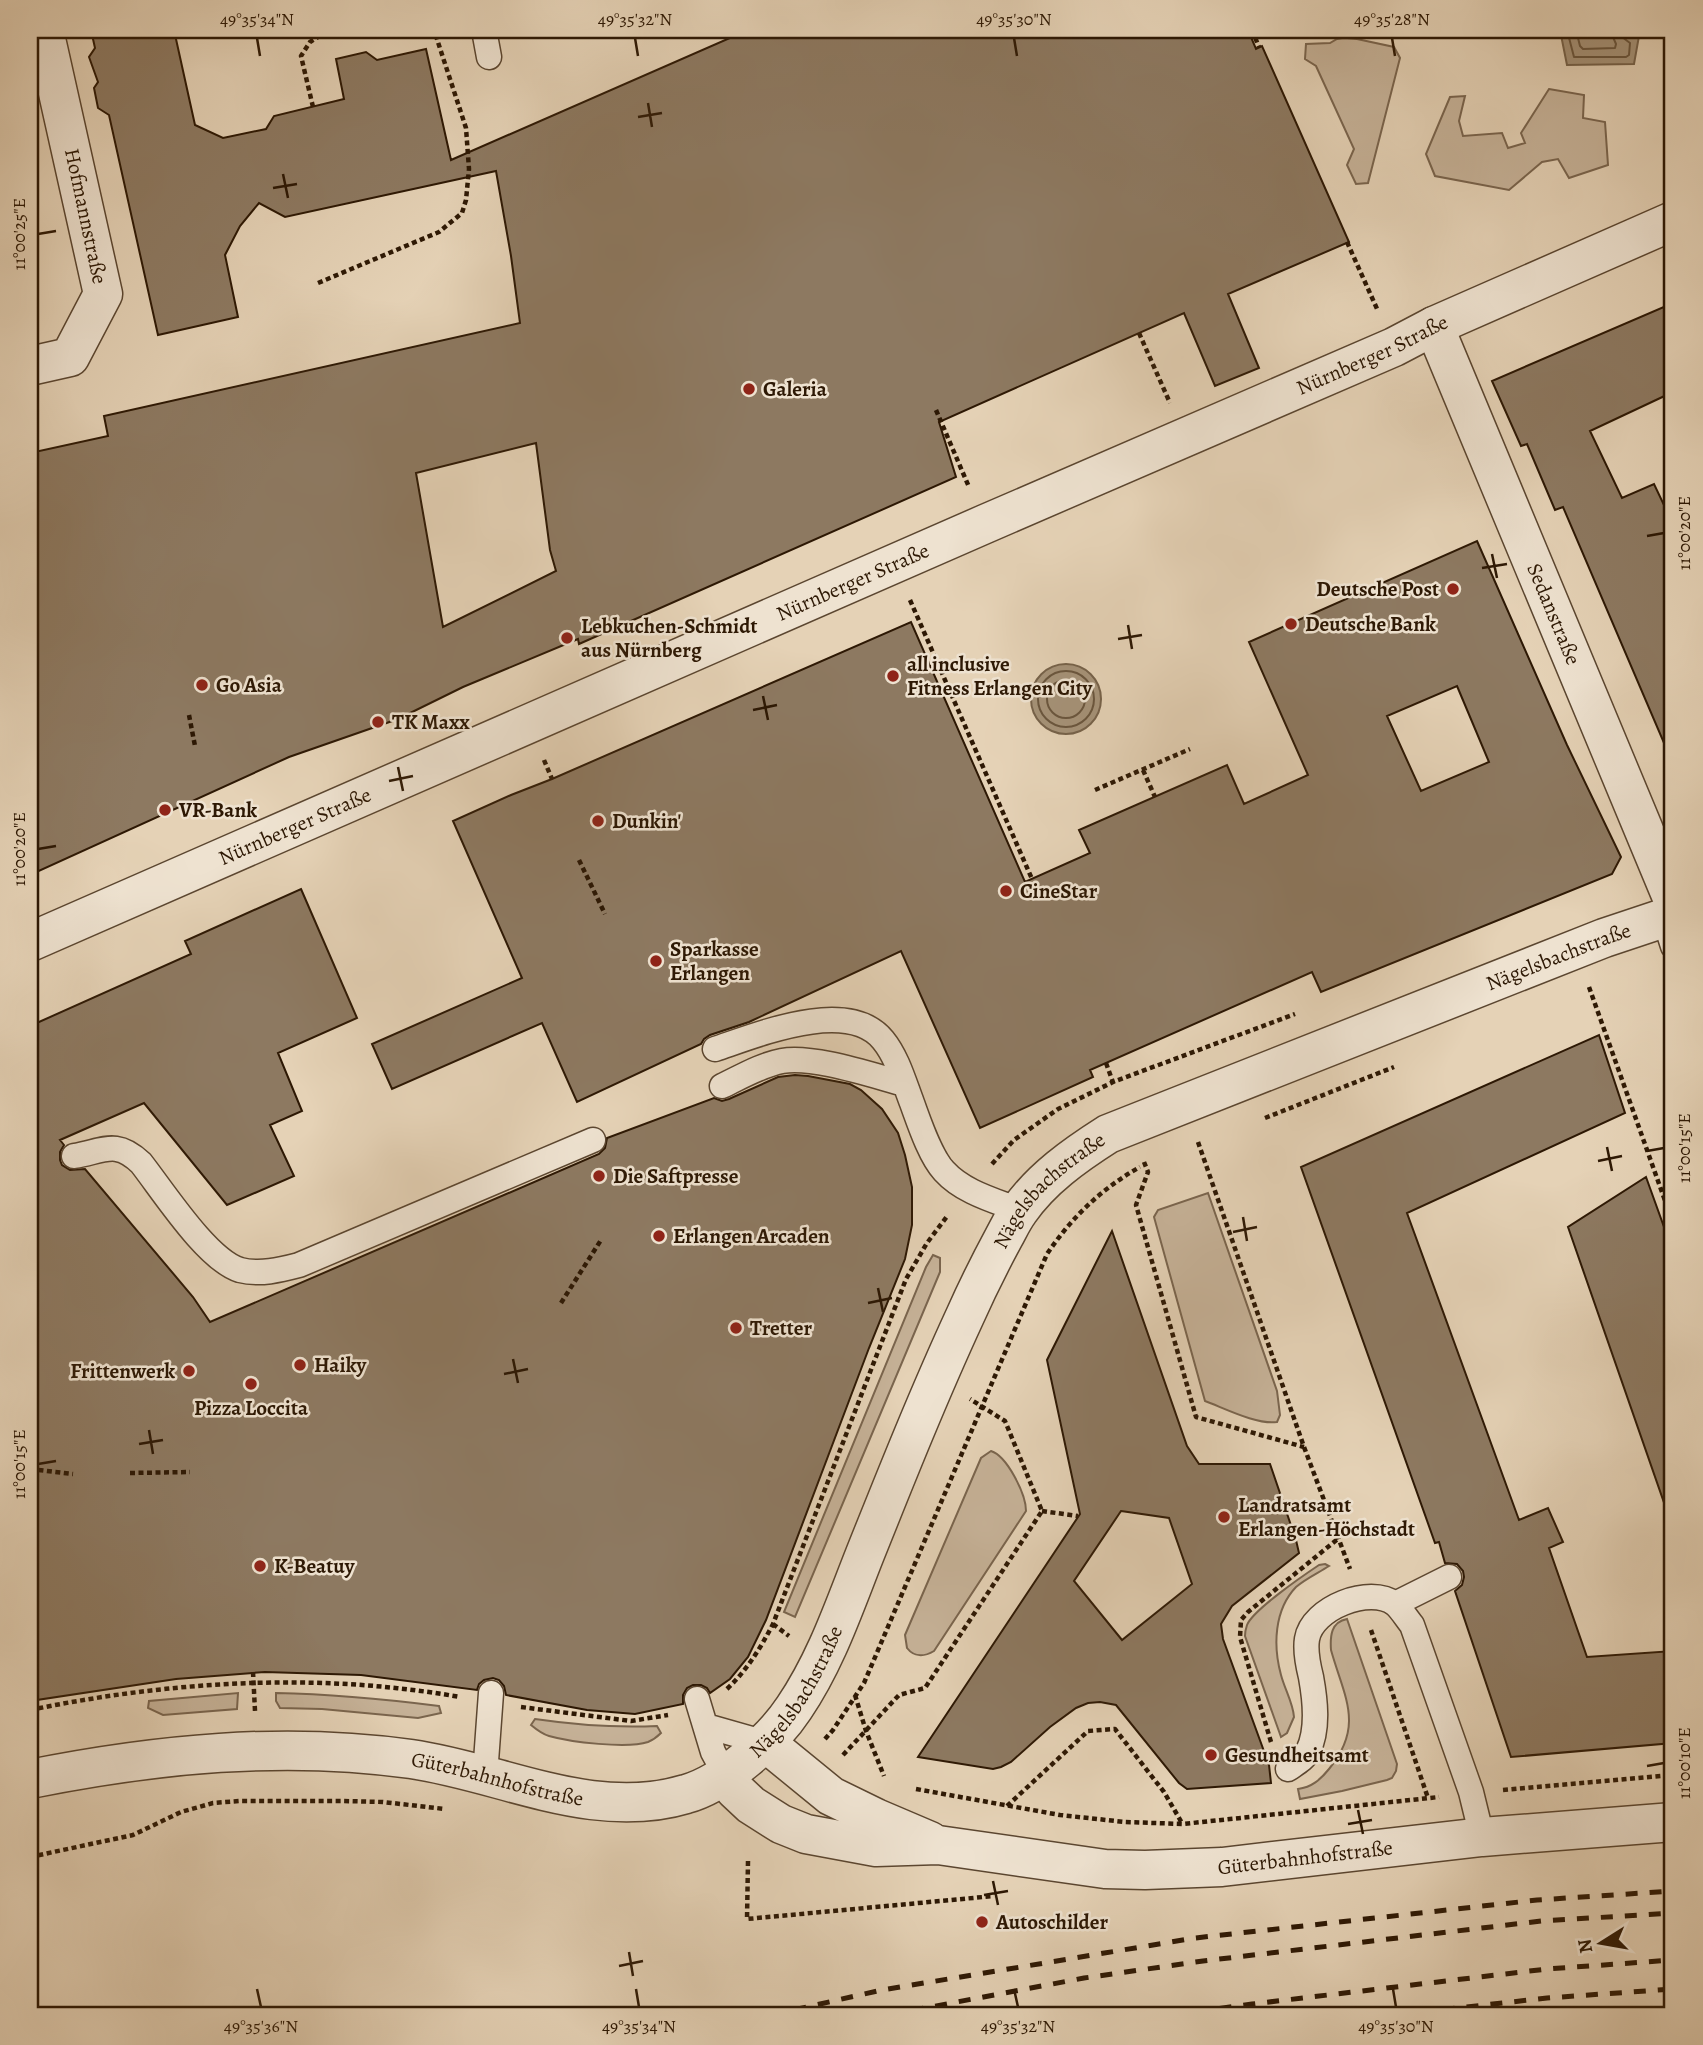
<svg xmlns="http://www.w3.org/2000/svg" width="1703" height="2045" viewBox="0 0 1703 2045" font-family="Alegreya,serif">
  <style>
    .green { fill: #c6b298; stroke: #7a654e; stroke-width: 2 }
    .water { fill: #a69379; stroke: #76624a; stroke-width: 2 }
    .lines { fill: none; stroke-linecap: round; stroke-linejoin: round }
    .shore { stroke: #6a563e; stroke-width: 2 }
    .building { fill: #8d7961; stroke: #2d1804; stroke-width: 2; fill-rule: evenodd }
    .service-casing { stroke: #5b4630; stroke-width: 27 }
    .minor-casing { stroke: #5b4630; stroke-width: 41 }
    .tertiary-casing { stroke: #5b4630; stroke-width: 41 }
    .path { stroke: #2d1804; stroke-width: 4.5; stroke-dasharray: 5 3.5; stroke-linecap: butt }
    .service { stroke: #eee2d0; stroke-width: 24 }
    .minor { stroke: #eee2d0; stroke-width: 38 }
    .tertiary { stroke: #eee2d0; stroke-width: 38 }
    .rail { stroke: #2d1804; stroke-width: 5; stroke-dasharray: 12 12; stroke-linecap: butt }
    .ticks { fill: none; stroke: #2d1804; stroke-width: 2.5 }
    .poi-dot { fill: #8f2418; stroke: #eee2d0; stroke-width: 2.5 }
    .labels { text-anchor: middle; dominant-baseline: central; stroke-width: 5; stroke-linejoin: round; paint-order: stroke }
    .street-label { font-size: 21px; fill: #2d1804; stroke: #eee2d0 }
    .poi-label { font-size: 21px; font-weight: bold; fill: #2d1804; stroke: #eee2d0; text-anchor: start }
    .neatline { fill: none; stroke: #2d1804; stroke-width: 2.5 }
    .ticks-label { font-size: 18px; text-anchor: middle; fill: #2d1804 }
  </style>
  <rect width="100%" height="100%" fill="#e5d2b6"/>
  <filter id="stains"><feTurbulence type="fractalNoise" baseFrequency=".00286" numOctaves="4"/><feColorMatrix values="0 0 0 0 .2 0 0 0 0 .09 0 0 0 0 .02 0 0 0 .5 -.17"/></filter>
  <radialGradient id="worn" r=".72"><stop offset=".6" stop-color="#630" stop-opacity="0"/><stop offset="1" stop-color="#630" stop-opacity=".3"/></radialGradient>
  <!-- green -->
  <path class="green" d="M1344,38L1357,39L1394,47L1400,58L1368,183L1356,184L1347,165L1354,149L1316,66L1305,59L1306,44L1330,43L1337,39Z
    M1549,89L1584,95L1583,118L1605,122L1608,165L1569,178L1558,159L1542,162L1509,190L1435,176L1426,154L1450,97L1465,96L1459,121L1463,136L1502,133L1508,148L1525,143L1521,133Z
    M1208,1193L1277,1391L1280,1415L1277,1422C1257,1425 1224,1408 1205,1401L1154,1217L1158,1210Z
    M933,1255L940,1258V1272L795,1617L784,1612L926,1267Z
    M991,1451C1007,1456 1026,1494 1026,1511L934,1651C924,1657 914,1657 907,1648L905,1635L981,1458Z
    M1325,1564L1329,1566C1318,1573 1305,1579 1296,1587C1274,1610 1273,1646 1281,1675C1285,1690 1293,1703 1294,1717L1287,1733L1281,1737L1245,1636C1245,1633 1246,1628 1247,1625C1253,1610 1304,1575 1319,1565Z
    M1347,1619L1397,1764L1396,1771L1392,1778L1387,1780L1342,1791L1300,1799L1298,1789C1312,1787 1320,1780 1329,1769C1365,1725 1344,1697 1331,1650C1330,1636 1331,1622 1347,1619Z
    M238,1693L237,1709L163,1715L148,1708L149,1701Z
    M276,1693C331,1694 384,1699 439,1706L441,1713L418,1718L322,1709L280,1708L276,1701Z
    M535,1719C576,1725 615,1728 657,1726L661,1733C657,1737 653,1740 648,1742C627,1749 570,1742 549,1736C542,1734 537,1730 531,1725Z"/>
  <!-- water -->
  <path class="water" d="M1560,30H1618L1639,36L1634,64L1567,65Z
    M1031 699a35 35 0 1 1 70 0a35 35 0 1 1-70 0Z"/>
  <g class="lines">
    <!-- shore -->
    <path class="shore" d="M1567,30L1574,57H1626L1629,55L1630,43L1622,37L1620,30
      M1576,30L1580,46L1583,49L1615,48L1616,44L1613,37L1612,30
      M1038 699a28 28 0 1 1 56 0a28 28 0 1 1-56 0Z
      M1047 699a19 19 0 1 1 38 0a19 19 0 1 1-38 0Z"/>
  </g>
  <!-- building -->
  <path class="building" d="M91,30H174L195,125L223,138L266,129L274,116L344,99L336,59L366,52L377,60L426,49L451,160L748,30H1248L1256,49L1262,46L1349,242L1228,294L1259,368L1215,386L1184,313L939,422L956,477L579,644L578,639L463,687L398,719L289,757L30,875V453L108,436L104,416L520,323L511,256L496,171L285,217L259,203L240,226L225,255L238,317L158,335L109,115L98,108L94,88L98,82L89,57L95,48ZM536,443L550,550L556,571L443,627L416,473Z
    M1673,303V392L1590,431L1622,498L1654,484L1673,524V764L1563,507L1555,510L1527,444L1521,446L1492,381Z
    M1477,541L1567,745L1621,857L1612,874L1321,992L1312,972L1090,1070L1093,1077L980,1128L901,951L749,1022L710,1035L704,1039L701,1044L577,1102L542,1023L392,1089L372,1044L522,978L453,821L511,795L552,779L911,622L1025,882L1090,853L1079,830L1227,765L1244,804L1308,775L1249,642ZM1457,686L1489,762L1421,791L1387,716Z
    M301,889L357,1018L278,1053L302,1111L270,1125L294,1176L227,1205L144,1103L60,1140L64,1145L60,1152V1160L62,1165L70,1170L85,1169L193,1297L210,1322L599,1154L605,1148L607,1138L714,1098L722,1101L729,1099L778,1077L795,1075L808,1076L850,1084L861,1090L882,1109L898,1133L905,1155L912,1187V1225L905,1259L869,1348L766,1620L748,1657L730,1679L710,1693L707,1688L701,1685H693L687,1688L683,1695V1704L635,1714L587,1710L506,1695L504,1686L499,1680L493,1678L484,1680L479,1684L477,1690L361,1675L265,1672L176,1679L30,1701V1026L191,954L185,941Z
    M1599,1035L1625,1113L1407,1213L1519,1520L1548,1508L1563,1542L1549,1548L1587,1657L1673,1651V1743L1511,1757L1455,1591L1462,1585L1464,1577L1463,1571L1457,1564L1445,1563L1439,1542L1435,1543L1301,1167Z
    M1646,1177L1673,1252V1513L1668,1514L1568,1227Z
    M1112,1231L1187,1446L1199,1464H1270L1296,1540L1299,1553L1232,1606L1221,1624L1223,1639L1269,1765L1271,1783L1187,1789L1179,1783L1116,1705L1100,1702L1088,1703L1076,1708L1050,1727L1011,1762L1001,1767L993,1769L918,1757L1080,1514L1047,1360ZM1121,1511L1169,1518L1192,1584L1122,1640L1074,1581Z"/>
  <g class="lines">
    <!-- service casing -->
    <g class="service-casing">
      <path id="service" d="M484,30L489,57
        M1664,918L1673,946
        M715,1049C757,1035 848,997 883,1040C897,1057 904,1082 912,1103C919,1122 930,1156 944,1171C963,1192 993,1200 1019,1210
        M722,1086C741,1077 761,1065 782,1061C813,1055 874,1076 905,1084
        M74,1156C104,1151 116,1139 141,1163C163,1191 207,1260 240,1270C260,1275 280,1270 299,1265L593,1140
        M1395,1604L1449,1577
        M697,1699L713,1752L725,1774
        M706,1726L766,1743
        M1288,1769C1295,1764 1305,1759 1308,1751C1319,1729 1315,1699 1311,1677C1308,1665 1305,1651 1307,1639C1312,1608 1370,1585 1395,1604C1401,1609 1407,1619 1412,1625L1471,1792L1482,1837
        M485,1775L491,1693"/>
    </g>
    <!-- minor casing -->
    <g class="minor-casing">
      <g id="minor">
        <path id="s1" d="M1434,326L1673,900"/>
        <path d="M30,366L70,357L103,294L44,30"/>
        <path id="s2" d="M30,942L985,524L1394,347L1434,326L1673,221"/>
      </g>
    </g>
    <!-- tertiary casing -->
    <g class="tertiary-casing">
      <g id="tertiary">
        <path d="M766,1743L831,1796L876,1818L930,1841"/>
        <path id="s3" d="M725,1774L735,1790L751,1805L781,1824L806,1834L876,1847L938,1845L1105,1869L1145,1870L1222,1867L1482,1837L1673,1822"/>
        <path id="s4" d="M30,1779C155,1754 284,1741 411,1759C502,1772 593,1822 686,1794C723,1784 773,1740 794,1708C826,1661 844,1607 865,1554C897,1474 929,1394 965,1316C977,1289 990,1263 1004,1237C1009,1228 1013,1219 1019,1211C1041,1179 1075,1155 1108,1134L1604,938L1673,915"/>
      </g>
    </g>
    <!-- path -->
    <path class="path" d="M1252,30L1259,47
      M313,107L301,56L310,42L329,30
      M1347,242L1378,311
      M318,283L439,232L462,213L466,200L469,169L466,128L434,30
      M1139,333L1170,403
      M936,410L969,487
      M910,600L1032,879
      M189,715L195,746
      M544,760L552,779
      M1143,770L1155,797
      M1095,790L1190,749
      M579,860L605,914
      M1589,987L1673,1223
      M1106,1063L1114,1085
      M1265,1118L1394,1067
      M1198,1142L1304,1447L1350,1569
      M1144,1162L1148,1172L1136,1205L1196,1417L1304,1447
      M992,1164L1014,1140L1058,1109L1113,1082L1295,1014
      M561,1303L601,1240
      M30,1469L73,1474
      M130,1473L190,1472
      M1042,1511L1078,1516
      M773,1624L789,1636
      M1371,1630L1428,1798
      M253,1672L255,1711
      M727,1689C747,1670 760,1649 773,1624L906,1279L927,1243L948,1215
      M855,1695L866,1731L884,1776
      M521,1707L631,1721L668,1715
      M30,1710C171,1681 318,1672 460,1697
      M825,1739L833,1730L864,1683L1047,1254C1071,1218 1102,1188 1140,1167
      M1271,1742L1240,1637L1241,1620L1248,1612L1339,1538
      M843,1755L899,1695L925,1688L1042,1511L1005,1421L970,1399
      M916,1789L1060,1815L1125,1822L1183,1824L1439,1797
      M1503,1790L1673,1775
      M1007,1806L1088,1731L1115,1729L1164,1792L1182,1823
      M30,1857L133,1835L181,1812L213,1803L239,1801H344L383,1802L445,1809
      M748,1861L747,1919L994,1896"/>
    <!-- service -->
    <use href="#service" class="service"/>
    <!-- minor -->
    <use href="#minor" class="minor"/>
    <!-- tertiary -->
    <use href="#tertiary" class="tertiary"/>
    <!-- rail -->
    <path class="rail" d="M771,2015L882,1990L1195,1938L1537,1900L1673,1891
      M888,2015L1084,1978L1203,1961L1541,1921L1673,1913
      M1172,2015L1252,2004L1547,1969L1673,1960
      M1395,2015L1547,1998L1673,1989"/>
  </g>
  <!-- ticks -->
  <path class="ticks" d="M257,38L260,56M635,38L638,56M1014,38L1017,56M1392,38L1395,56M648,103L652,127M638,117L662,113M283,174L288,198M273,188L297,184M38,234L56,231M1647,536L1664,533M1492,554L1497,578M1482,568L1507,564M1128,625L1132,649M1118,639L1142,635M763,696L768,720M753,710L777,705M398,767L403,791M389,781L413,776M38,849L56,846M1607,1147L1612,1171M1647,1151L1664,1148M1598,1161L1622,1156M1243,1217L1247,1241M1233,1232L1257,1227M878,1288L883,1312M868,1303L892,1298M513,1359L518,1383M504,1374L528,1369M149,1430L153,1454M139,1444L163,1440M38,1464L56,1461M1647,1766L1664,1763M1358,1810L1363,1834M1348,1824L1372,1820M993,1881L998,1905M984,1895L1008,1891M629,1952L633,1976M619,1966L643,1961M257,1989L261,2007M636,1989L639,2007M1014,1989L1018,2007M1393,1989L1396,2007"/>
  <!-- markers -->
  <g class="poi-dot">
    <circle cx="749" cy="389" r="7"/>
    <circle cx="1453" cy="589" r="7"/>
    <circle cx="1291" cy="624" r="7"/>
    <circle cx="567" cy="638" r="7"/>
    <circle cx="893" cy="676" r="7"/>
    <circle cx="202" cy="685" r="7"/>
    <circle cx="378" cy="722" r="7"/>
    <circle cx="165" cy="810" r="7"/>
    <circle cx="598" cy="821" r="7"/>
    <circle cx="1006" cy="891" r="7"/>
    <circle cx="656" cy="961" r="7"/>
    <circle cx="599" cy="1176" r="7"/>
    <circle cx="659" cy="1236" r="7"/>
    <circle cx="736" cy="1328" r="7"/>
    <circle cx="300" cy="1365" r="7"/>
    <circle cx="189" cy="1371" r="7"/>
    <circle cx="251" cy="1384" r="7"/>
    <circle cx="1224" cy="1517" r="7"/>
    <circle cx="260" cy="1566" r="7"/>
    <circle cx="1211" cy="1755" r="7"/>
    <circle cx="982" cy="1922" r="7"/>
  </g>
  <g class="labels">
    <!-- street labels -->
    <g class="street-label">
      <text transform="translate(86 216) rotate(78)">Hofmannstraße</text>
      <text stroke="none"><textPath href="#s2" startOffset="1465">Nürnberger Straße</textPath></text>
      <text stroke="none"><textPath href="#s2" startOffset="898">Nürnberger Straße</textPath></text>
      <text stroke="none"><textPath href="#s1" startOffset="312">Sedanstraße</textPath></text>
      <text stroke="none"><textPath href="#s2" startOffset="289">Nürnberger Straße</textPath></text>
      <text stroke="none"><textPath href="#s4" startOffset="1953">Nägelsbachstraße</textPath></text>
      <text stroke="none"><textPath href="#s4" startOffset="1386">Nägelsbachstraße</textPath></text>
      <text stroke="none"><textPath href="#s4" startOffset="819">Nägelsbachstraße</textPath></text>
      <text stroke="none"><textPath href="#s4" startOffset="472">Güterbahnhofstraße</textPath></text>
      <text stroke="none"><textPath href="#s3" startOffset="606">Güterbahnhofstraße</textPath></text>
    </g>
    <!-- poi labels -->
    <g class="poi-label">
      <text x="763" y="389">Galeria</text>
      <text x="1439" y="589" text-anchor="end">Deutsche Post</text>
      <text x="1305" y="624">Deutsche Bank</text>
      <text x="581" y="626">Lebkuchen-Schmidt<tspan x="581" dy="24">aus Nürnberg</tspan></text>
      <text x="907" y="664">all inclusive<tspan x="907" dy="24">Fitness Erlangen City</tspan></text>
      <text x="216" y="685">Go Asia</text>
      <text x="392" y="722">TK Maxx</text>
      <text x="179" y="810">VR-Bank</text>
      <text x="612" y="821">Dunkin'</text>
      <text x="1020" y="891">CineStar</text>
      <text x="670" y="949">Sparkasse<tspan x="670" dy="24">Erlangen</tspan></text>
      <text x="613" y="1176">Die Saftpresse</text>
      <text x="673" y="1236">Erlangen Arcaden</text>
      <text x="750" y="1328">Tretter</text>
      <text x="314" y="1365">Haiky</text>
      <text x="175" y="1371" text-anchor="end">Frittenwerk</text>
      <text x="251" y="1408" text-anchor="middle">Pizza Loccita</text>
      <text x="1238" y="1505">Landratsamt<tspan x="1238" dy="24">Erlangen-Höchstadt</tspan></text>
      <text x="274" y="1566">K-Beatuy</text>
      <text x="1225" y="1755">Gesundheitsamt</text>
      <text x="996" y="1922">Autoschilder</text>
    </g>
  </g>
  <!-- margin -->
  <rect width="1703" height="2045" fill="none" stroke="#e5d2b6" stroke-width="77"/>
  <!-- north arrow -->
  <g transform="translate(1601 1943) rotate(259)" stroke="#eee2d0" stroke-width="5" paint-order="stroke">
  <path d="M0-5L12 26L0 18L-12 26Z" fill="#2d1804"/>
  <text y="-10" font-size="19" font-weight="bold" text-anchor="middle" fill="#2d1804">N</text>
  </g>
  <rect x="38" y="38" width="1626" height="1969" class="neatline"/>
  <g class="ticks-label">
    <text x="257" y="25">49°35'34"N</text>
    <text x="635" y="25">49°35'32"N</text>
    <text x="1014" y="25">49°35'30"N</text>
    <text x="1392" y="25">49°35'28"N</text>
    <text transform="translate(19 234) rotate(-90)" y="6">11°00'25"E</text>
    <text transform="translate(1684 533) rotate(-90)" y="6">11°00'20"E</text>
    <text transform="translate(19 849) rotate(-90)" y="6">11°00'20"E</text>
    <text transform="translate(1684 1148) rotate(-90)" y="6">11°00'15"E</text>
    <text transform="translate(19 1464) rotate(-90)" y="6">11°00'15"E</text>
    <text transform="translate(1684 1763) rotate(-90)" y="6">11°00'10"E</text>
    <text x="261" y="2032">49°35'36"N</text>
    <text x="639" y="2032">49°35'34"N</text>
    <text x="1018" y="2032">49°35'32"N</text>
    <text x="1396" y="2032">49°35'30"N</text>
  </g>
  <rect width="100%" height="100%" filter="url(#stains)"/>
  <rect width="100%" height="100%" fill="url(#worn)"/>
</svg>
